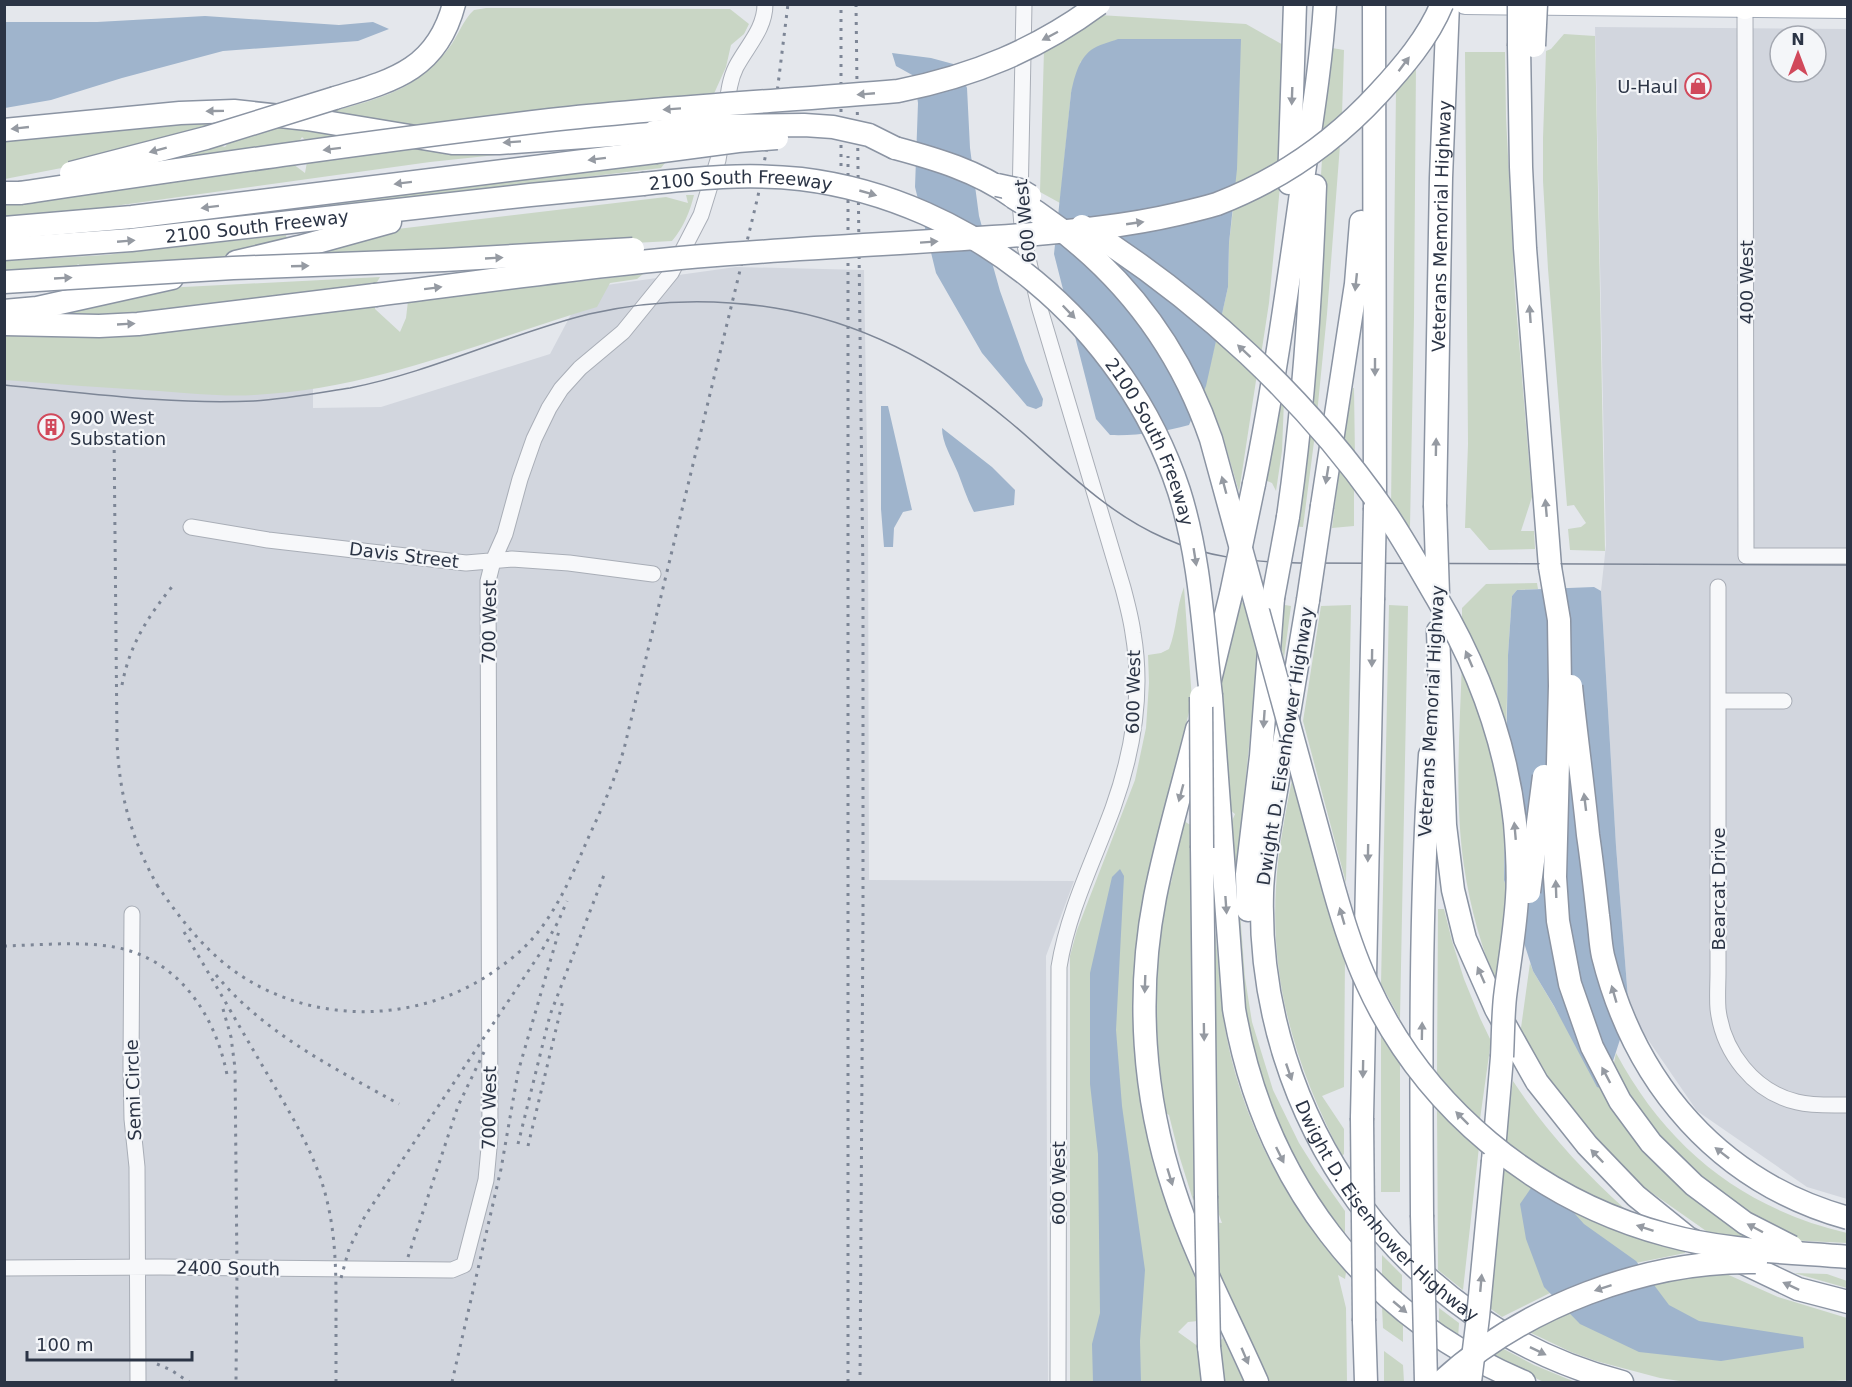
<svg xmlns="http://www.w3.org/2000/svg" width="1852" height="1387" viewBox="0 0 1852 1387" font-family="'DejaVu Sans',sans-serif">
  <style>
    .built { fill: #d2d6de; fill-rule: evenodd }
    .green { fill: #c9d6c5 }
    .water { fill: #9fb4cc }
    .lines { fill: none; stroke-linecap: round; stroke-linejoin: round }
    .minor-casing { stroke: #a9aeb7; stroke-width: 17 }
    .major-casing { stroke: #a3abb8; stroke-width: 22 }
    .highway-casing { stroke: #8b94a3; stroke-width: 25 }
    .minor { stroke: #f7f8fa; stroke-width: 15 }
    .major { stroke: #fff; stroke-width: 20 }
    .highway { stroke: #fff; stroke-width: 22 }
    .tram { stroke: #7d8696; stroke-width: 1.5 }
    .rail { stroke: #7d8696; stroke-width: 3; stroke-dasharray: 3 6; stroke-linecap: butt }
    .highway-bridge-casing { stroke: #8b94a3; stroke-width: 25; stroke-linecap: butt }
    .highway-bridge { stroke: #fff; stroke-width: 22 }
    .oneway { fill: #959aa2 }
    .labels { text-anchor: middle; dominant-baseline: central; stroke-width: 4.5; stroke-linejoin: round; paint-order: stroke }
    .poi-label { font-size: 18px; fill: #2b3445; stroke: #f4f6f9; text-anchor: end }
    .street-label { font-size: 18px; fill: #2b3445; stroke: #f4f6f9 }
  </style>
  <rect width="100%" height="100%" fill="#e4e7ec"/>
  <!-- built -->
  <path class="built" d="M1595,27L1847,29V1199L1807,1187L1697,1111L1629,1012L1616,846L1601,591L1606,545ZM1780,36H1816V72H1780Z
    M736,267L864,270L868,515L869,880L1074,881L1046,956L1048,1382H5L4,371L313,385V408L381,407L550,354L585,288Z"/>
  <!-- green -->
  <path class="green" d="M486,8L730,9L749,24L744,34L731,45L726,67L712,98L424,131L323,114C372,100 411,94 445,53C456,41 460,26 470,14L474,10Z
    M1099,15L1246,24L1285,46L1281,161L1235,186L1081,61L1071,93L1060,203L1040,192L1044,50Z
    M1564,34L1595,36L1605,551L1570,550L1568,529L1581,527L1586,523L1574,505L1567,506L1548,269L1543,181V138L1546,51L1551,49Z
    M1326,47L1344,50L1342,115L1322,132Z
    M1465,52H1505L1506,117L1515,294L1532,497L1521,531H1534L1535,549L1489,550L1470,528H1465L1468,444Z
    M1416,64L1414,317L1410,527H1405L1391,508L1396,89Z
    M232,119L82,164L5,179V138Z
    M291,123L377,138L306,141L302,137L295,148L157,161L216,144L225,147L230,141Z
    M1340,145L1327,314L1317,414L1303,398L1317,239L1322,159Z
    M428,146L495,150L496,155L430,162L100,208L5,216L4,201L293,164L305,173L307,162Z
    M665,163L661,168L174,226L191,219Z
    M1280,186L1269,303L1261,355L1221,318L1228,287L1229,243L1233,209Z
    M686,195H694C690,212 683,228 672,241L261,262L389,230L666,197L688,203Z
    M286,235L287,240L191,265L81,266L78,264L72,271L5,275L4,261L105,255Z
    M643,274L637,279L610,283L597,307C483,341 375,389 254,395C223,397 190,393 159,391C107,388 56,384 5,380V335L148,332L375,306V309L400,332L406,318L408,301Z
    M380,277L372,291L150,317L47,316L164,288Z
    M1217,335L1257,374L1239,492L1221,430L1204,391Z
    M1353,388H1354L1355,459L1342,444Z
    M1282,398L1284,400L1282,451L1276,491L1272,483L1265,480Z
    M1301,418L1315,434L1303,527L1288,526Z
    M1340,465L1354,483V526L1332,528Z
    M1537,583L1538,589L1517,590L1512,596L1508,655L1506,736L1462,625V608L1486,584Z
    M1184,587L1192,700L1141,907L1135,962L1133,1008L1137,1079L1146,1131L1160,1186L1197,1278L1198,1321L1188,1322L1178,1332L1199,1347L1202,1382H1070V956L1077,930L1135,780L1146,728L1149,683L1148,655L1161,653L1169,649C1177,629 1176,608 1184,587Z
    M1238,602L1247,603L1259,648L1239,845L1240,912L1245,978L1252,1022L1273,1090L1299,1143L1316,1170L1345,1211V1240L1308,1188L1261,1085L1244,1007L1230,826L1235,814L1229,809L1220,677Z
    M1279,604L1291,606L1284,658L1276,627Z
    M1351,605L1346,883L1303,721L1321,606Z
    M1389,605L1408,606L1400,1019L1381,984Z
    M1462,660L1479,701L1505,808L1504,880L1509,897L1498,989C1482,949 1470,908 1464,866C1454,798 1460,728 1462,660Z
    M1293,774L1345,954L1344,1087L1322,1096L1344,1129V1154L1342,1156C1297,1070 1270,985 1276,887C1278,849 1286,811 1293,774Z
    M1184,821L1195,828L1196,1199L1193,1200L1179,1155L1169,1115L1166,1113C1161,1079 1157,1046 1156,1011C1156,969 1161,927 1167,885L1171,883Z
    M1438,909H1444L1452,941L1464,979L1480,1018L1491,1041L1480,1119L1461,1101L1437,1073Z
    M1213,916C1218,949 1219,983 1223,1016C1237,1112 1282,1199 1346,1272L1345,1279L1338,1275L1346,1308L1347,1382H1267L1212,1260V1222L1222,1223L1212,1196Z
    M1530,963L1533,971L1603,1089L1752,1238L1709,1233L1645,1188L1602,1148L1552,1088L1520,1035Z
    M1381,1029L1400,1059V1192H1381Z
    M1616,1053C1667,1148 1742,1208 1847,1233V1243L1787,1240L1762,1227L1669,1151L1612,1072Z
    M1513,1081C1545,1130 1583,1171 1626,1210C1581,1193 1542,1169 1504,1140Z
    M1437,1105L1479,1147L1463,1290L1438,1270Z
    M1501,1165L1685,1251V1253L1631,1264L1552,1292L1502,1317L1483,1303Z
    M1382,1255L1402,1275V1298L1382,1279Z
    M1722,1272L1778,1297L1847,1318V1380L1822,1382H1686L1660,1378L1596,1361L1571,1352L1525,1330L1631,1286Z
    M1794,1273L1827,1274L1847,1281V1288Z
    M1382,1307L1403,1325V1342L1383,1328Z
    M1439,1308L1459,1323L1458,1339L1439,1326Z
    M1223,1338L1244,1382H1217L1215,1346Z
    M1498,1346L1534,1365L1575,1382H1544L1489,1357Z
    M1384,1351L1403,1365L1404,1382H1384Z"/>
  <!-- water -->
  <path class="water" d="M205,16L339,25L373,22L389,29L358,41L223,51L122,78L51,100L5,108V22H97Z
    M1118,39H1241L1237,169L1229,243L1228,287L1206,386L1189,425C1163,432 1137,436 1110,435L1096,419L1054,254L1071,93C1074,79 1078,60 1091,50C1098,45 1110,42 1118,39Z
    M892,53L931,58L957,65L967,88L970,148L979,216L1000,291L1025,361L1043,399L1042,406L1036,409L1027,406L982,353L936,273L915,187L918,103L914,76L896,66Z
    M881,406H888L912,510L903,512L894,528L893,547H884L881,509Z
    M942,428L992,467L1015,490L1014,505L974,512C967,499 963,486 958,473C952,458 942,443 942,428Z
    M1594,587L1601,591L1616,846L1629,1012L1613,1061V1069L1603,1089L1597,1087L1554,1006L1533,971L1504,880L1508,655L1512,596L1517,590Z
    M1120,869L1124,876L1116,1030L1122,1106L1145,1270L1140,1341L1141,1382H1093L1092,1344L1100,1313L1098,1154L1090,1084V973L1112,877Z
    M1531,1188L1559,1196L1584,1224L1636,1261L1669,1305L1699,1321L1803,1337L1804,1348L1721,1361L1639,1352L1580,1324L1544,1287L1526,1239L1520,1204Z"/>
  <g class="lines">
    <!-- minor casing -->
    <g class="minor-casing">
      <path id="minor" d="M1024,4L1020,202L1023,237L1039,306L1123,588C1127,603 1131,618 1133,633C1143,691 1133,752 1113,808C1094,860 1068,911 1059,967L1058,1382
        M1745,8L1746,556H1848
        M726,113C728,97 729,81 736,67C747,46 765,29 765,4
        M191,527L268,540L466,563L512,559L569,563L653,574
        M1718,587V972C1718,984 1717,997 1718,1009C1723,1052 1754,1092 1797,1102C1813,1106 1831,1105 1848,1105
        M1718,701H1784
        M132,914L131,1066L132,1119L137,1167L138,1382
        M4,1268L160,1267L452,1270L464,1265L486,1180L490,1137L488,581L493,561L505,534L520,479L534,439L549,408L561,389L580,368L623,332L671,273L701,215L718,160L722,136"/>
    </g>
    <!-- major casing -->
    <g class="major-casing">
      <path id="major" d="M1465,4L1848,8"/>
    </g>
    <!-- highway casing -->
    <g class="highway-casing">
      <g id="highway">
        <path d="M1374,4L1375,508"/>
        <path d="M1743,4L1745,8"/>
        <path d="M1519,46L1521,167L1525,248L1550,567"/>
        <path d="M335,98C392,81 437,70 454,4"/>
        <path d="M4,130L180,113L234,111L307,119L452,143H499L654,132"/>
        <path d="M895,148C936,159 977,171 1012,196"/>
        <path d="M1289,183L1295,4"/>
        <path d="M4,193H20"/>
        <path d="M4,228L132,217L655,152"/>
        <path id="s1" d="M4,249L131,240L530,195L643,184"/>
        <path d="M236,262L299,247L390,222"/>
        <path d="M4,311L37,308L172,278"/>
        <path d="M4,324L99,326L138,324L375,295"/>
        <path d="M1254,484C1274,385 1288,285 1302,186C1311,125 1321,66 1325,4"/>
        <path id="s2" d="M1435,505L1441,178L1448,4"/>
        <path d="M1322,506L1356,284L1361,222"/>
        <path d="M1288,517C1304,407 1311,297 1315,186"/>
        <path id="s3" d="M1308,600C1298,660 1288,720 1278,779C1272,817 1263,855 1262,893C1256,1118 1402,1325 1622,1382"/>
        <path d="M1438,631L1445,825L1453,890L1465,939L1496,1009L1537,1082L1587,1145L1636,1196L1688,1238L1696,1242"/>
        <path d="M1210,680L1231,594"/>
        <path d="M1211,696L1234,1009C1263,1178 1364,1315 1524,1382"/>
        <path d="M1197,729C1183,785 1166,841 1155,897C1136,995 1143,1096 1174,1190C1195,1256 1229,1318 1257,1382"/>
        <path d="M1202,848L1206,1196"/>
        <path d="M1248,910L1247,874L1261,756L1273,598"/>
        <path d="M1362,1118L1373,600"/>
        <path d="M1493,1161L1502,1057"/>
        <path d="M1422,1215C1421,1062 1420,908 1430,755"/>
        <path d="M1735,1259L1798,1289L1848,1302"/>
        <path d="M1364,1321L1366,1382"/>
        <path d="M1209,1347L1213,1382"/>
      </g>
    </g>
    <!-- minor -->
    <use href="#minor" class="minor"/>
    <!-- major -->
    <use href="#major" class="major"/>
    <!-- highway -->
    <use href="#highway" class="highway"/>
    <!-- tram -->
    <path class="tram" d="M4,385C87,393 171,405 254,401C286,399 318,393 350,388C432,372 508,334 589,314C650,300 713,298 775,308C863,322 942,365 1010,422C1059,463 1104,512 1164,538C1208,558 1252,562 1299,563L1848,565"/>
    <!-- rail -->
    <path class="rail" d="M856,4L863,577V916L860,1382
      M841,166V4
      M114,432L117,740C119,796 132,842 160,890
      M122,685C130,643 149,615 175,583
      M157,885C177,914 197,941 225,964C302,1026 416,1027 496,970C510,960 523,950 534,937C560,906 574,870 590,834C603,806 615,779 624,749L758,196L777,93L788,4
      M184,932C211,976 236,1021 262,1065C288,1110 317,1154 328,1205C337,1245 336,1285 336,1327
      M4,946C40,945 79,941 114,947C180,959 217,1017 228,1080
      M216,975C265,1034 334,1068 399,1104
      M223,1009L231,1037L235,1068L237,1269L236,1382
      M518,1144L550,1015L604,875
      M528,1146L563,1000
      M408,1257L458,1106L484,1052
      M341,1278L349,1249L365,1216L541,952L558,922L567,901
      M157,1364L171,1370L189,1382
      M336,1382V1320
      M452,1382L501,1169L518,1072L559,931
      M848,1382V156"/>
    <!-- highway-bridge casing -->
    <g class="highway-bridge-casing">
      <g id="highway-bridge">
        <path d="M1519,4V46"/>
        <path d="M1534,46L1536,4"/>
        <path d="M654,132L709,126L804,125L833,127L869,135L895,148"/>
        <path d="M655,152L738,141L777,138"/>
        <path d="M71,173L206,138L335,98"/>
        <path id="s4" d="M643,184C696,178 748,173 801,179C973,200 1125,326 1179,491C1200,557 1203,627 1211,696"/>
        <path d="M997,185L1020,190L1030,196"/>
        <path d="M20,193C197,167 373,141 550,120C666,107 782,101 898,91C973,76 1037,50 1099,4"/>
        <path d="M1013,197C1107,254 1175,334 1211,439L1334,889C1343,921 1353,953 1367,983C1423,1107 1536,1200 1667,1235C1724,1251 1789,1252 1848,1257"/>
        <path d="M1082,226C1200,300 1306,398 1385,512C1404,540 1420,569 1437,598C1478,667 1506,743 1515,823C1517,847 1519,873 1517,898C1515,931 1509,964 1505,997C1503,1016 1503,1037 1502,1057"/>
        <path d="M4,282L233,268L444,260L633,249"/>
        <path d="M375,295C498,280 621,261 744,253C837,246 930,242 1022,235C1074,231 1127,226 1178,214C1191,211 1204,208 1217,204C1279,180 1333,143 1378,94C1403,67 1428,38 1442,4"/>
        <path d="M1435,505L1438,594"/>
        <path d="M1550,567L1559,620L1560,686L1555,877L1558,921L1570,984L1592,1047L1620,1101L1651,1143L1694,1185L1745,1223L1792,1247"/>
        <path d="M1231,594L1254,484"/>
        <path d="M1273,598L1288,517"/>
        <path d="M1308,600L1322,506"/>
        <path d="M1373,600L1375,508"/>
        <path d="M1571,686C1576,735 1583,785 1588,835C1592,862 1595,889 1598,916C1600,929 1600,943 1603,956C1635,1084 1719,1182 1848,1218"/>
        <path d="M1201,697L1202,848"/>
        <path d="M1529,892L1544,776"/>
        <path d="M1362,1118L1364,1321"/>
        <path d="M1206,1196L1209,1347"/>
        <path d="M1422,1215L1426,1382"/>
        <path d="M1441,1382C1523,1307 1645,1260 1756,1262"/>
        <path d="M1470,1382L1478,1317L1493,1161"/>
      </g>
    </g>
    <!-- highway-bridge -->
    <use href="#highway-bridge" class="highway-bridge"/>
  </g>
  <!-- one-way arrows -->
  <defs><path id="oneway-solid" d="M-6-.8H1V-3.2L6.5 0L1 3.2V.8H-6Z" transform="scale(1.5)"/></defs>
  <g class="oneway">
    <use href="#oneway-solid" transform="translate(1050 36) rotate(152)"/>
    <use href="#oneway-solid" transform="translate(1404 64) rotate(-53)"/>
    <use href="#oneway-solid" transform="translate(866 94) rotate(175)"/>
    <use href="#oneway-solid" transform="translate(1292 96) rotate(92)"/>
    <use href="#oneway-solid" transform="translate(672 109) rotate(176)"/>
    <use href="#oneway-solid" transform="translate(215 111) rotate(179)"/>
    <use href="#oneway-solid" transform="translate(20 128) rotate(174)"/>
    <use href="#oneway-solid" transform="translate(512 142) rotate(176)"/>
    <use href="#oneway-solid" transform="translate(332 149) rotate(173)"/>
    <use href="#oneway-solid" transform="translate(158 150) rotate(165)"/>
    <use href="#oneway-solid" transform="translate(597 159) rotate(173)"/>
    <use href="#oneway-solid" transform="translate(403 183) rotate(173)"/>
    <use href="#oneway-solid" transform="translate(868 193) rotate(16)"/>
    <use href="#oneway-solid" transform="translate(210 207) rotate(173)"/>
    <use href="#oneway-solid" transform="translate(1135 223) rotate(-8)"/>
    <use href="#oneway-solid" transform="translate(126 241) rotate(-5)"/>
    <use href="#oneway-solid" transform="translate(929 242) rotate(-4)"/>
    <use href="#oneway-solid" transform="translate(494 258) rotate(-3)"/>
    <use href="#oneway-solid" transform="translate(300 266) rotate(-2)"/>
    <use href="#oneway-solid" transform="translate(63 278) rotate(-3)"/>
    <use href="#oneway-solid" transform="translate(1356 282) rotate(96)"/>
    <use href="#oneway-solid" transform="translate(433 288) rotate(-7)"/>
    <use href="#oneway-solid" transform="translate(1069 312) rotate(46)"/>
    <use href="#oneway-solid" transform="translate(1530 314) rotate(-94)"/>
    <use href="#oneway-solid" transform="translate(126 324) rotate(-3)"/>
    <use href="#oneway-solid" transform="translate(1244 351) rotate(-137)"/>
    <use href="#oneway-solid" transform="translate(1375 367) rotate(90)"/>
    <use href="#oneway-solid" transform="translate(1436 447) rotate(-89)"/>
    <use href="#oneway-solid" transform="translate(1327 475) rotate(99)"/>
    <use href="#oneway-solid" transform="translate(1224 485) rotate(-105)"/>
    <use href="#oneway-solid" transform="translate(1546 508) rotate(-95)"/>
    <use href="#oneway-solid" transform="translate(1195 557) rotate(81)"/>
    <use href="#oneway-solid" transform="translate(1372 658) rotate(91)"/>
    <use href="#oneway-solid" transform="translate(1469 659) rotate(-113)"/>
    <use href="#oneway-solid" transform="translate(1264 719) rotate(94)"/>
    <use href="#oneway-solid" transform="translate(1181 793) rotate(105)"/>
    <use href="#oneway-solid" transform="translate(1585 802) rotate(-97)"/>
    <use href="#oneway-solid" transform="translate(1515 831) rotate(-95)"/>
    <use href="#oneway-solid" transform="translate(1368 853) rotate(91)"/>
    <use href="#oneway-solid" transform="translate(1556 889) rotate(-92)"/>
    <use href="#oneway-solid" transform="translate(1226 905) rotate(86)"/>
    <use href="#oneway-solid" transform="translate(1342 916) rotate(-106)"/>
    <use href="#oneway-solid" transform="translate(1481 975) rotate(-114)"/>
    <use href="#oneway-solid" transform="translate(1145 984) rotate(92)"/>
    <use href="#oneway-solid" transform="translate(1614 994) rotate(-106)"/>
    <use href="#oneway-solid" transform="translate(1422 1031) rotate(-89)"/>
    <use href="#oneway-solid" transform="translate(1204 1032) rotate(89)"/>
    <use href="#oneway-solid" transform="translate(1363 1069) rotate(91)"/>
    <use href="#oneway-solid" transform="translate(1289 1072) rotate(71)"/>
    <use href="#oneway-solid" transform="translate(1606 1075) rotate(-118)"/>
    <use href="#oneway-solid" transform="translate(1462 1118) rotate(-135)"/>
    <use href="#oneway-solid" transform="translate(1722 1153) rotate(-142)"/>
    <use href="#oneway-solid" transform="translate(1280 1155) rotate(64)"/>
    <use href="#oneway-solid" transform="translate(1597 1156) rotate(-134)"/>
    <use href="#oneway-solid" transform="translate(1170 1177) rotate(73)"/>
    <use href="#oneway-solid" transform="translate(1645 1228) rotate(-162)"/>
    <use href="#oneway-solid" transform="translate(1755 1228) rotate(-152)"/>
    <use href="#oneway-solid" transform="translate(1481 1283) rotate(-85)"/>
    <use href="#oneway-solid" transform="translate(1791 1286) rotate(-155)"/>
    <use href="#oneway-solid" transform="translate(1603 1288) rotate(162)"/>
    <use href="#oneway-solid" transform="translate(1400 1307) rotate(40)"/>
    <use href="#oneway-solid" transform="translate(1538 1351) rotate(26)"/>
    <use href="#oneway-solid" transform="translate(1245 1356) rotate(67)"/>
  </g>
  <!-- icons -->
  <defs>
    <g id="shop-ring" transform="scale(1.35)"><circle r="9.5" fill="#f4f6f9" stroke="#d1495b" stroke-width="1.5"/><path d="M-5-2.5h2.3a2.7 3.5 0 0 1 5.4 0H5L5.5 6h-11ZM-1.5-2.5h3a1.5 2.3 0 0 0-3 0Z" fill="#d1495b"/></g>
    <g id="building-ring" transform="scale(1.35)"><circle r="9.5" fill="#f4f6f9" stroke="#d1495b" stroke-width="1.5"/><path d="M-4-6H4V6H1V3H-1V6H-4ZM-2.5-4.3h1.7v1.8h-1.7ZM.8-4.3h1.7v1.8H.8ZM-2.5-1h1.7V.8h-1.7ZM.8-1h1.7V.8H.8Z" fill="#d1495b"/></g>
  </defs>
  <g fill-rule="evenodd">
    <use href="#shop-ring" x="1698" y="86"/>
    <use href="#building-ring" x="51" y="427"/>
  </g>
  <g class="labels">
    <!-- poi labels -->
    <g class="poi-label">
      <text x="1678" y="86">U-Haul</text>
      <text x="70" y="417" text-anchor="start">900 West<tspan x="70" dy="21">Substation</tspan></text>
    </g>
    <!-- street labels -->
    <g class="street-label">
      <text stroke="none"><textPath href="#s4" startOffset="98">2100 South Freeway</textPath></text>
      <text transform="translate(1025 221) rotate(-96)">600 West</text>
      <text stroke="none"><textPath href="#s1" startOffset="254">2100 South Freeway</textPath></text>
      <text stroke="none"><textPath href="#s2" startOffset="279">Veterans Memorial Highway</textPath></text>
      <text transform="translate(1746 282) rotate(-90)">400 West</text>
      <text stroke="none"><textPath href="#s4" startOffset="618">2100 South Freeway</textPath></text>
      <text transform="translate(404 555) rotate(7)">Davis Street</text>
      <text transform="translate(489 622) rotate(-89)">700 West</text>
      <text transform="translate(1133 692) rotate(-89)">600 West</text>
      <text transform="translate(1431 711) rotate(-87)">Veterans Memorial Highway</text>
      <text transform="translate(1285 746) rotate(-81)">Dwight D. Eisenhower Highway</text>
      <text transform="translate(1718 889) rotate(-90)">Bearcat Drive</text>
      <text transform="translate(133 1090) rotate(-92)">Semi Circle</text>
      <text transform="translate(489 1108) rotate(-89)">700 West</text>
      <text transform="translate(1058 1183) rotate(-90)">600 West</text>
      <text stroke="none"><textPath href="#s3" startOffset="651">Dwight D. Eisenhower Highway</textPath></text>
      <text transform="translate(228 1268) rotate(1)">2400 South</text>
    </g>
  </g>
  <!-- border -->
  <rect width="1852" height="1387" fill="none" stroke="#2b3445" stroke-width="12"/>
  <!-- north arrow -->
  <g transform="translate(1798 54)"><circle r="28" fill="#f4f6f9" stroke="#a4a8b1" stroke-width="1.5"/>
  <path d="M0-4.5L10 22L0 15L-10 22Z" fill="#d1495b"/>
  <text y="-9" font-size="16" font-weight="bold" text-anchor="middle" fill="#2b3445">N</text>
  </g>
  <!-- scale -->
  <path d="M27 1351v9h165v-9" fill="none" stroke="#2b3445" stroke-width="3"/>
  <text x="36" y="1351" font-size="18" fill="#2b3445" stroke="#f4f6f9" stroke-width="4.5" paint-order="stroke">100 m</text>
</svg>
